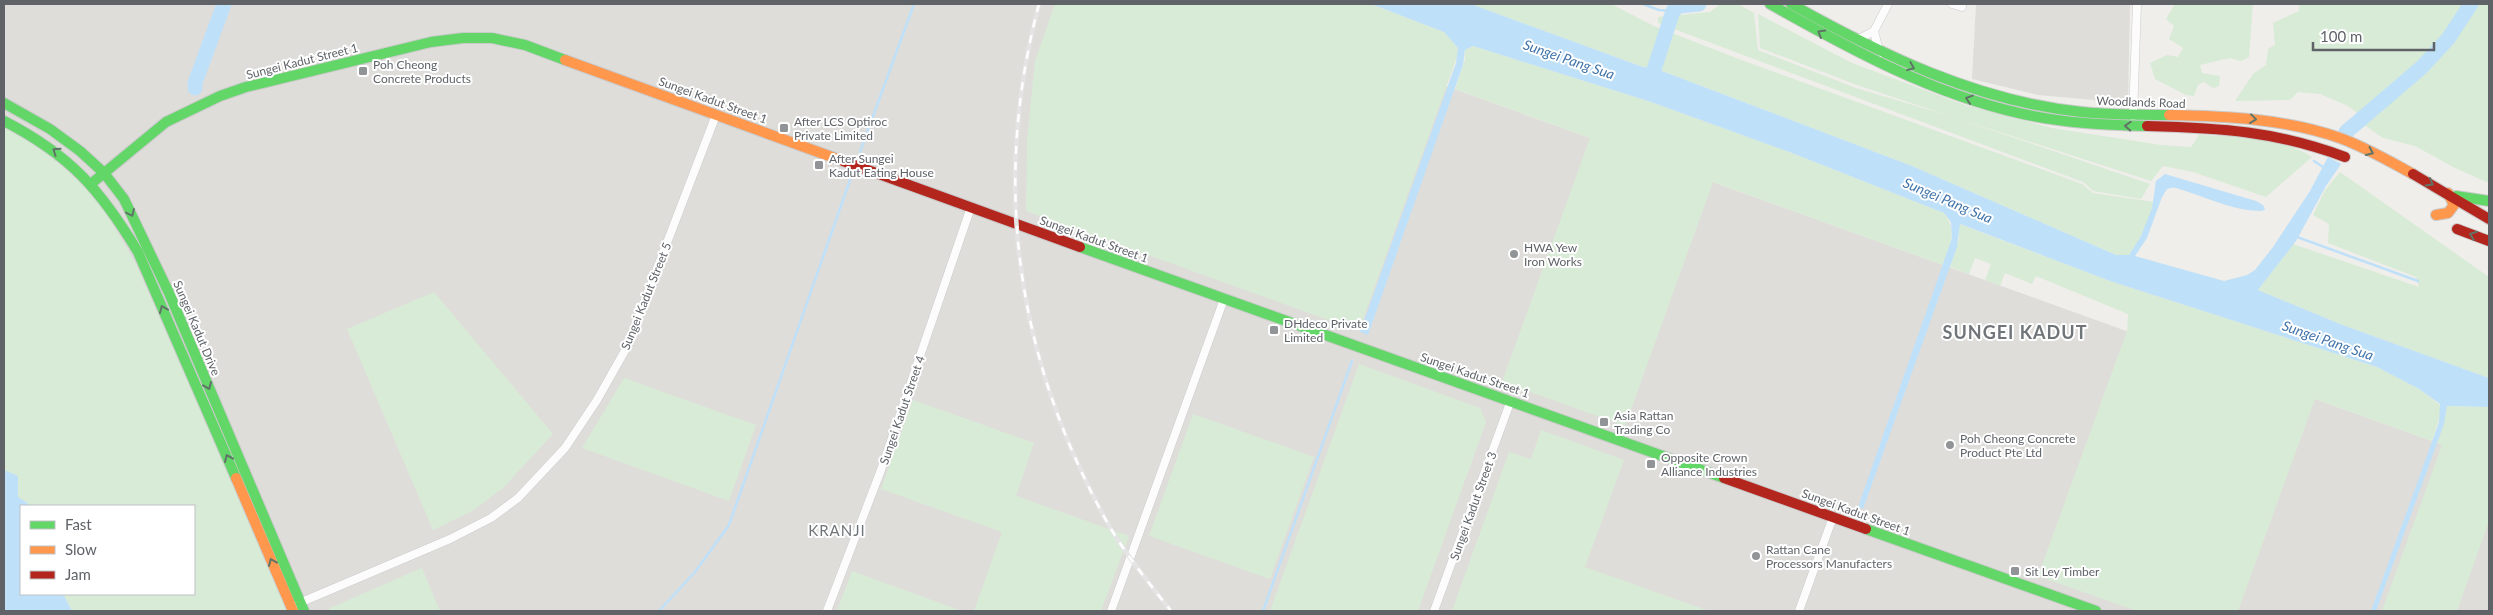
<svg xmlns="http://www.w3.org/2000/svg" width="2493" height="615" viewBox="0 0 2493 615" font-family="Lato,sans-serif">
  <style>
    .industrial { fill: #dfddda }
    .green { fill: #d8ebd6 }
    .water { fill: #bfe0f9 }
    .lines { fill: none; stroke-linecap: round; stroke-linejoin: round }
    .stream { stroke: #bfe0f9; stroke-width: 2.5 }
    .river { stroke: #bfe0f9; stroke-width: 15 }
    .street-casing { stroke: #cbcccc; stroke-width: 9 }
    .fast-casing { stroke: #cacacb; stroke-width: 12 }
    .slow-casing { stroke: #cacacb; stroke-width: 12 }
    .jam-casing { stroke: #cacacb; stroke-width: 12 }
    .street { stroke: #fdfcfc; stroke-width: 8 }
    .fast { stroke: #63d668; stroke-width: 10 }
    .slow { stroke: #ff974d; stroke-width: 10 }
    .jam { stroke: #b3261e; stroke-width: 10 }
    .rail-casing { stroke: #e4e4e4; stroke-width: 4.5 }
    .rail { stroke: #fff; stroke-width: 2.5; stroke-dasharray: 8; stroke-linecap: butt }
    .oneway { stroke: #607468 }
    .poi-dot { fill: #919496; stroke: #fff; stroke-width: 2 }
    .labels { text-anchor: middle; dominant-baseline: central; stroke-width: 4; stroke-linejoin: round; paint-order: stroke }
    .street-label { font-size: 12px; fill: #5f6368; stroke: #fff }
    .poi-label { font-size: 12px; fill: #5f6368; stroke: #fff; text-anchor: start }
    .water-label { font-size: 14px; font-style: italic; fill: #4174aa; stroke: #fff }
    .quarter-label { font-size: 15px; letter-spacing: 1px; fill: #70757a; stroke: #fff }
    .district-label { font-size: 18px; font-weight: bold; letter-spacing: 1px; fill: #70757a; stroke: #fff }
  </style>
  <rect width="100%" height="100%" fill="#efeeea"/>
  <!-- industrial -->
  <path class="industrial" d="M4,4H1218L2482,459L2489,463V611H287L97,197L19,129L4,123Z
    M1976,4H2130L2128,103L2038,95L1972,79Z"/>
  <!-- green -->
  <path class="green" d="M1055,4H1371L1444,32L1458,48L1457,57L1359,331L1026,211L1027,142L1035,61Z
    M1471,4H1611L1654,26L1744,61L2082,184L2093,193L2154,202C2149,221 2141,239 2129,255H2116L1912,166L1654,68L1643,67Z
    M1720,4H1738L1754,13L1758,50L1856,88L1950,116L1857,85L1760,48L1758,14L1852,63L1965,105L2052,128L2161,145L2191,147L2199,135C2237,137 2279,136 2312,157L2266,197L2193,172L2163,166L2151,181L1953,117L2150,184L2141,199L2093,191L2083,182L1658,23V17L1710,12Z
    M2175,4H2253L2249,57L2241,61L2230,58L2200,65L2202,73L2220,76L2219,86L2213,88L2204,82L2198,85L2194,96L2186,95L2155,79L2150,63L2167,55L2178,57L2183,48L2169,39L2174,26L2166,19Z
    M2299,4H2489V183L2455,168L2415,146L2383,138L2363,124L2356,112L2348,106L2320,94L2298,92L2290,100L2235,101L2253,74L2266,65L2268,49L2275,45L2273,23L2299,11Z
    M1473,46L1651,102L1792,153L1944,213C1958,231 1950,246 1943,265L1713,182L1625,426L1502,382L1590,138L1455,89L1465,60V50Z
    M4,123L19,129L96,196L136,264L290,611H72L62,594H194V506H32L17,497L4,468Z
    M2340,172L2489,277V378L2340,324L2258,290L2293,244L2419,287L2416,277L2328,243L2329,224L2313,215L2325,190Z
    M1959,224L2110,281L2377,367L2419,389L2440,405L2441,413L2432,441L2315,399L2238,611H2137L2038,576L2127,331L2128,314L2036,276L2032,284L2005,273L2000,286L1985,280L1991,264L1975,258L1969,274L1950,267L1959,239Z
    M434,292L553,434L503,488L474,510L433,530L347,329Z
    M1359,364L1480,408L1486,422L1418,611H1270Z
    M624,378L756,425L729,501L582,448Z
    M913,400L1034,443L1016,496L1129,536L1101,611H974L1002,532L881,489Z
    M2447,406L2489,407V521L2457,611H2382L2442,445L2437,443L2445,418Z
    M1193,414L1314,457L1270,579L1149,536Z
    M1541,430L1624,460L1585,567L1709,611H1452L1509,452L1531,459Z
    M422,568L440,611H328L330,608Z
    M852,571L962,611H837Z"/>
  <!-- water -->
  <path class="water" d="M1371,4H1471L1643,67L1654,68L1912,166L2116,255H2129L2141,236L2152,208L2156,181L2165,174L2256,201L2263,205L2265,209L2262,211C2233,211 2206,197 2179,189C2175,187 2171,188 2167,189L2162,197L2147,238L2135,256L2224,281L2247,275L2255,270L2273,247L2310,191L2328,157L2341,164L2326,186L2296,241L2258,290L2340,324L2489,378V407L2447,406L2444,424L2376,611H2371L2439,422L2440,404L2419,389L2377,367L2110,281L1960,224L1957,247L1863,509L1858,507L1952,238L1951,222L1944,213L1792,153L1651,102L1473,46L1465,50L1463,65L1368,335L1360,332L1456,63L1458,48L1444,32Z
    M4,467V470L18,476V497L32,506H21V594H63L72,611H4Z"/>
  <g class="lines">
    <!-- stream -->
    <path class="stream" d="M1643,4L1659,10L1673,11
      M860,152L914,4
      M2314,161L2323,167
      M2297,237L2418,281
      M659,611L695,572L729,525L850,180
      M1263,611L1352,361"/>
    <!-- river -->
    <path class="river" d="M1649,85L1673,11L1679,6L1699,4
      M195,88V83L224,4
      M2346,132L2421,68L2448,39L2471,4"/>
    <!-- street casing -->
    <g class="street-casing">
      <path id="street" d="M1952,4L1962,7
        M1874,31L1888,4
        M1874,31L1878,47L1882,53
        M1854,38H1861L1874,31
        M2133,116L2137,4
        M297,604L450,539L491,518L518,498L565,448L597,400L627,347L716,115
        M827,611L881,470L971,207
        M1111,611L1224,299
        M1434,611L1511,400
        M1799,611L1833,517"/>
    </g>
    <!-- fast casing -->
    <g class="fast-casing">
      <path id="fast" d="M1770,4C1850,49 1932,94 2023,114C2064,123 2105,125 2147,126
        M1791,4C1882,55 1976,101 2082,112C2111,115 2140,115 2169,115
        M4,103L50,129L80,151L104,173L124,199L169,293L304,611
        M4,121C70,155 100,189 138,252L236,478
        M92,183L166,122L220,96L246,87L431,42L463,38H492L525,45L565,60
        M2456,196L2489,201
        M1080,247L1724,478
        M1866,529L2096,611"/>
    </g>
    <!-- slow casing -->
    <g class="slow-casing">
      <path id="slow" d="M565,60L843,161
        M2169,115C2226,116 2286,119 2340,138C2365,147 2389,161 2413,174
        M2436,215L2448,213L2454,205L2448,193
        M236,478L293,611"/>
    </g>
    <!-- jam casing -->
    <g class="jam-casing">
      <path id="jam" d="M2147,126C2221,128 2275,131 2345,157
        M843,161L1080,247
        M2413,174L2489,219
        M2457,229L2489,241
        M1724,478L1866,529"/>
    </g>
    <!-- street -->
    <use href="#street" class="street"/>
    <!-- fast -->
    <use href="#fast" class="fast"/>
    <!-- slow -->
    <use href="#slow" class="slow"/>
    <!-- jam -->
    <use href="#jam" class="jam"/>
    <!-- rail casing -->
    <g class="rail-casing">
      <path id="rail" d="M1039,4C991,185 1017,359 1107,522C1125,554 1149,583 1171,611"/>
    </g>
    <!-- rail -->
    <use href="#rail" class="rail"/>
  </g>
  <!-- one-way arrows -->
  <defs><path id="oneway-chevron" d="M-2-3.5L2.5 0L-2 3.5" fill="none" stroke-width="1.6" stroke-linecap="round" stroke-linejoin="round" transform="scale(1.25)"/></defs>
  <g class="oneway">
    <use href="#oneway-chevron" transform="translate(1821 33) rotate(-150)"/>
    <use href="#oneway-chevron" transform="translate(1911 67) rotate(22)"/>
    <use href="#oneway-chevron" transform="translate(1969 99) rotate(-162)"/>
    <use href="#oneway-chevron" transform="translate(2253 119) rotate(7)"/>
    <use href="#oneway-chevron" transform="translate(2128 126) rotate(-177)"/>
    <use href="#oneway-chevron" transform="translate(56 151) rotate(-145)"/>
    <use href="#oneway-chevron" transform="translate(2370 152) rotate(25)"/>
    <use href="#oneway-chevron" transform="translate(2430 183) rotate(30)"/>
    <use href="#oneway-chevron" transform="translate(131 213) rotate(65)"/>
    <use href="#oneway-chevron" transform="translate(2473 235) rotate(-159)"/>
    <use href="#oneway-chevron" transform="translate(163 309) rotate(-113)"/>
    <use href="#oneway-chevron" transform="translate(208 386) rotate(67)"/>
    <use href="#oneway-chevron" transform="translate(228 458) rotate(-113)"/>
    <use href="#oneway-chevron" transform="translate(272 562) rotate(-113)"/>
  </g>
  <!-- markers -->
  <g class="poi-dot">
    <rect x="358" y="66" width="10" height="10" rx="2.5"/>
    <rect x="779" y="123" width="10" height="10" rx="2.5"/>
    <rect x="814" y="160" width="10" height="10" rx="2.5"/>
    <circle cx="1514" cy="254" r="5"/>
    <rect x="1269" y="325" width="10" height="10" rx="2.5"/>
    <rect x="1599" y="417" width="10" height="10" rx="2.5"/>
    <circle cx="1950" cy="445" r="5"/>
    <rect x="1646" y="459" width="10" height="10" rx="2.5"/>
    <circle cx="1756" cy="556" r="5"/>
    <rect x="2010" y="566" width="10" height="10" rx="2.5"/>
  </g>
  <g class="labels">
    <!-- street labels -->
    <g class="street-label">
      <text transform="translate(302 61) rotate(-14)">Sungei Kadut Street 1</text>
      <text transform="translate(713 100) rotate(20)">Sungei Kadut Street 1</text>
      <text transform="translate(2141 102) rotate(2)">Woodlands Road</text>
      <text transform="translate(1094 239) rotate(20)">Sungei Kadut Street 1</text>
      <text transform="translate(646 296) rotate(-68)">Sungei Kadut Street 5</text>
      <text transform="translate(197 328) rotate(67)">Sungei Kadut Drive</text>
      <text transform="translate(1475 375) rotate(19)">Sungei Kadut Street 1</text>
      <text transform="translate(902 410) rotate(-71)">Sungei Kadut Street 4</text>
      <text transform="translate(1473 506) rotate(-70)">Sungei Kadut Street 3</text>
      <text transform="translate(1856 512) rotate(20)">Sungei Kadut Street 1</text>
    </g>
    <!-- poi labels -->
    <g class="poi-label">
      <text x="373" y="64">Poh Cheong<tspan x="373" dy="14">Concrete Products</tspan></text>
      <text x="794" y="121">After LCS Optiroc<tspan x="794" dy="14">Private Limited</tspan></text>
      <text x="829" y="158">After Sungei<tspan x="829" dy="14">Kadut Eating House</tspan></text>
      <text x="1524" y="247">HWA Yew<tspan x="1524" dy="14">Iron Works</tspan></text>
      <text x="1284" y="323">DHdeco Private<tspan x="1284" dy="14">Limited</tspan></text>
      <text x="1614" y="415">Asia Rattan<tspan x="1614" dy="14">Trading Co</tspan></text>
      <text x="1960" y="438">Poh Cheong Concrete<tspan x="1960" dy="14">Product Pte Ltd</tspan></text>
      <text x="1661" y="457">Opposite Crown<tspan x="1661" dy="14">Alliance Industries</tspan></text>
      <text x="1766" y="549">Rattan Cane<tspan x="1766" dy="14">Processors Manufacters</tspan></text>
      <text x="2025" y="571">Sit Ley Timber</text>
    </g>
    <!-- water labels -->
    <g class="water-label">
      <text transform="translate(1569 59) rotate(19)">Sungei Pang Sua</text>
      <text transform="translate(1948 200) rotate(23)">Sungei Pang Sua</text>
      <text transform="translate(2328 340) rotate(19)">Sungei Pang Sua</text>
    </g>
    <!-- quarter labels -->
    <g class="quarter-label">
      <text x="837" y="530">KRANJI</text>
    </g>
    <!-- district labels -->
    <g class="district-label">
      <text x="2015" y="332">SUNGEI KADUT</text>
    </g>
  </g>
  <!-- border -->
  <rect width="2493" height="615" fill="none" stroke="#5f6368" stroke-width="10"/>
  <!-- legend -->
  <rect x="20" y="505" width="175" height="90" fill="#ffffff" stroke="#bfc1c3"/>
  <rect x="30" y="521" width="25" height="8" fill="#63d668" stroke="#bfc1c3"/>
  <text x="65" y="530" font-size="15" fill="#5f6368">Fast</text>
  <rect x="30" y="546" width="25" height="8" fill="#ff974d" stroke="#bfc1c3"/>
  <text x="65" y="555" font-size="15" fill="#5f6368">Slow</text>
  <rect x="30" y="571" width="25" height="8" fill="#b3261e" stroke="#bfc1c3"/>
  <text x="65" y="580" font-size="15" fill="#5f6368">Jam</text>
  <!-- scale -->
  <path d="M2313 42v8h121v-8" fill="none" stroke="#5f6368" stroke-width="2.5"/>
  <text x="2320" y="42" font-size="15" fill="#5f6368" stroke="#ffffff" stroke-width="4" paint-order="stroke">100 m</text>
</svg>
